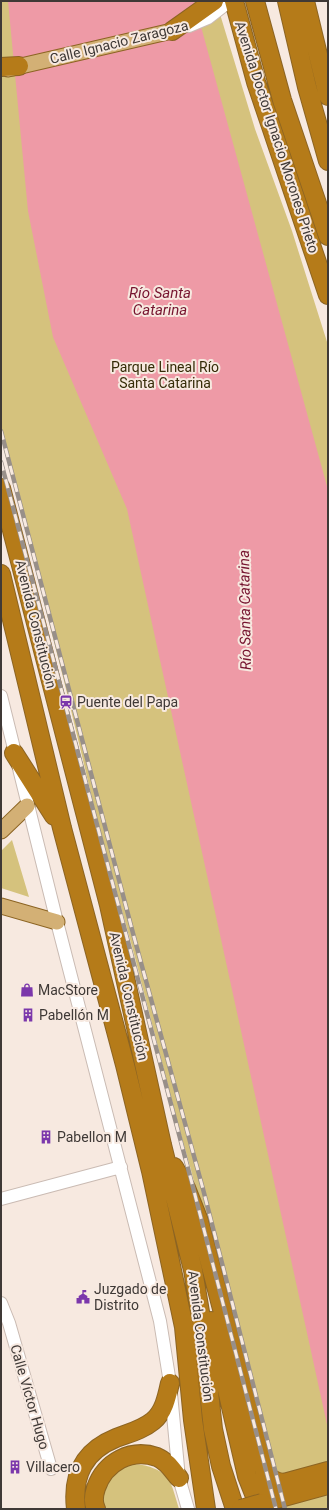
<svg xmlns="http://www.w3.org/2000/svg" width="329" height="1510" viewBox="0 0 329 1510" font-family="Roboto,sans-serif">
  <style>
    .green { fill: #d5c27d }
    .water { fill: #ee9aa6 }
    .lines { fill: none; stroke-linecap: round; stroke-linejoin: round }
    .minor-casing { stroke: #cabbb3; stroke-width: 14 }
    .major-casing { stroke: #8c6423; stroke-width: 17 }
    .highway-casing { stroke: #8c6423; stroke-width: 20 }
    .minor { stroke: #fff; stroke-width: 12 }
    .major { stroke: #d3b075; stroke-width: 15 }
    .highway { stroke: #b57b19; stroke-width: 18 }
    .rail-casing { stroke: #988f89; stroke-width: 4.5 }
    .rail { stroke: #f7e9e0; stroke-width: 3; stroke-dasharray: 9; stroke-linecap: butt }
    .highway-bridge-casing { stroke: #8c6423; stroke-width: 20; stroke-linecap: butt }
    .highway-bridge { stroke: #b57b19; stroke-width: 18 }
    .labels { text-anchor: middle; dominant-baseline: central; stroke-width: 4; stroke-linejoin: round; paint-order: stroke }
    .street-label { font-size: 14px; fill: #3f3936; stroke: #f7e9e0 }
    .park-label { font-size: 14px; fill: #352c08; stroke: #f7e9e0 }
    .poi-label { font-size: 14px; fill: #3f3936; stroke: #f7e9e0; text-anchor: start }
    .water-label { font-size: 15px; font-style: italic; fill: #76142f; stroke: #f7e9e0 }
  </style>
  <rect width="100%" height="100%" fill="#f7e9e0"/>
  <!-- green -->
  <path class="green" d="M1,1H216L255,129L292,231L328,345V1509H282L236,1347L191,1170L178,1124L134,954L99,827L64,681L1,435Z
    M12,840L29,897L1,888V851Z
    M132,1464C144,1464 164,1469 170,1482C174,1490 176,1500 179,1509H102L100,1499L113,1473Z"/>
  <!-- water -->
  <path class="water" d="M8,1H194L328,490V1429L127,509L53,337L28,211Z"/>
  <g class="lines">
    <!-- minor casing -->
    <g class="minor-casing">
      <path id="minor" d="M189,26L208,18L230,1
        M1,696L57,922L160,1321L170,1383L179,1478L188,1509
        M1,1199L121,1167
        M1,1303L9,1323L51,1469"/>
    </g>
    <!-- major casing -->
    <g class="major-casing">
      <path id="major" d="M8,69L172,31
        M1,831L27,806
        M1,906L57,922"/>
    </g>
    <!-- highway casing -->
    <g class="highway-casing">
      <path id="highway" d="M234,1L256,82L328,295
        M255,1L282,100L328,236
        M287,1L307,87L328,161
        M305,1L328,96
        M172,31L214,1
        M1,67L19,66
        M1,488L109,905L162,1145L193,1270L201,1318L213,1429L221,1466L235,1509
        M1,574L62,828L125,1065L151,1171L184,1327L193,1420L206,1509
        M14,753L54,816
        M174,1167L186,1188L199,1221L272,1500
        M211,1321L247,1476L260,1509
        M267,1477L278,1482L284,1483L328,1471
        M262,1503L328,1485
        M76,1509C72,1475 84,1451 116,1438C129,1433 142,1430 153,1421C164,1412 167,1397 170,1383
        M96,1509C93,1503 94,1494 96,1488C105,1462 131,1448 157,1457C167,1461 173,1471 179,1478"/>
    </g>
    <!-- minor -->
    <use href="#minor" class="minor"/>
    <!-- major -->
    <use href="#major" class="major"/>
    <!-- highway -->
    <use href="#highway" class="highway"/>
    <!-- rail casing -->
    <g class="rail-casing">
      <path id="rail" d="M1,431L134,937L203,1189L285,1509
        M1,462L194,1191L276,1509"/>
    </g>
    <!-- rail -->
    <use href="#rail" class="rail"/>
    <!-- highway-bridge casing -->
    <g class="highway-bridge-casing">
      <path id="highway-bridge" d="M241,1509L262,1503"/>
    </g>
    <!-- highway-bridge -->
    <use href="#highway-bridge" class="highway-bridge"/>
  </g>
  <!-- icons -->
  <defs>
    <g id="station-bare" transform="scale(1.08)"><path d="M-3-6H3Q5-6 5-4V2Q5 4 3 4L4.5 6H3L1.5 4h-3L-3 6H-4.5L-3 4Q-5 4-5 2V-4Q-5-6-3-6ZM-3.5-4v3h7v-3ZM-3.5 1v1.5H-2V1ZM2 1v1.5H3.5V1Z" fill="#7b37ab" stroke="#f7e9e0" stroke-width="2.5" paint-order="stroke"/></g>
    <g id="shop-bare" transform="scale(1.08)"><path d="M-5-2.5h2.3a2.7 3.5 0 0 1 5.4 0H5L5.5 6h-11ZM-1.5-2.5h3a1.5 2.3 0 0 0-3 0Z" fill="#7b37ab" stroke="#f7e9e0" stroke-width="2.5" paint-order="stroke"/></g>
    <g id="building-bare" transform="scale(1.08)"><path d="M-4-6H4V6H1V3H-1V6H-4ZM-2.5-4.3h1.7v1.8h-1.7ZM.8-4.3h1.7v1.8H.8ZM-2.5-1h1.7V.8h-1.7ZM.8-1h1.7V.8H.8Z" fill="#7b37ab" stroke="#f7e9e0" stroke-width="2.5" paint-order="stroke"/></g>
    <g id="civic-bare" transform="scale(1.08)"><path d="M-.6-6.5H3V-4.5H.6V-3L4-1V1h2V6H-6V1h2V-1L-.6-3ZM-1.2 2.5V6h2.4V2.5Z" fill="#7b37ab" stroke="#f7e9e0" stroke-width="2.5" paint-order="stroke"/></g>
  </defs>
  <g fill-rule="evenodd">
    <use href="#station-bare" x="66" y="702"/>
    <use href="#shop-bare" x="27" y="990"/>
    <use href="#building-bare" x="28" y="1015"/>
    <use href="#building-bare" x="46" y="1137"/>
    <use href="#civic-bare" x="83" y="1297"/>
    <use href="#building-bare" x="15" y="1467"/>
  </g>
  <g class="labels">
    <!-- street labels -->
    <g class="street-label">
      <text transform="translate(119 42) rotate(-14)">Calle Ignacio Zaragoza</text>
      <text transform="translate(277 137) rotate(72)">Avenida Doctor Ignacio Morones Prieto</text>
      <text transform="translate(36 624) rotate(76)">Avenida Constitución</text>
      <text transform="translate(129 996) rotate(77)">Avenida Constitución</text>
      <text transform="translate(201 1336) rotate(83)">Avenida Constitución</text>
      <text transform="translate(30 1397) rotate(74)">Calle Víctor Hugo</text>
    </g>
    <!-- park labels -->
    <g class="park-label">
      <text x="165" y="367">Parque Lineal Río<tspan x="165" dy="16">Santa Catarina</tspan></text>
    </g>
    <!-- poi labels -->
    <g class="poi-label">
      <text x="77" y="702">Puente del Papa</text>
      <text x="38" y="990">MacStore</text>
      <text x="39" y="1015">Pabellón M</text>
      <text x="57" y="1137">Pabellon M</text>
      <text x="94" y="1289">Juzgado de<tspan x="94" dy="16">Distrito</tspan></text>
      <text x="26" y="1467">Villacero</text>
    </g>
    <!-- water labels -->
    <g class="water-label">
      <text x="160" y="293">Río Santa<tspan x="160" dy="17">Catarina</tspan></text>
      <text transform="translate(245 610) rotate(-91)">Río Santa Catarina</text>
    </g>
  </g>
  <!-- border -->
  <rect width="329" height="1510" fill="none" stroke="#3f3936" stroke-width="4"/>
</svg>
